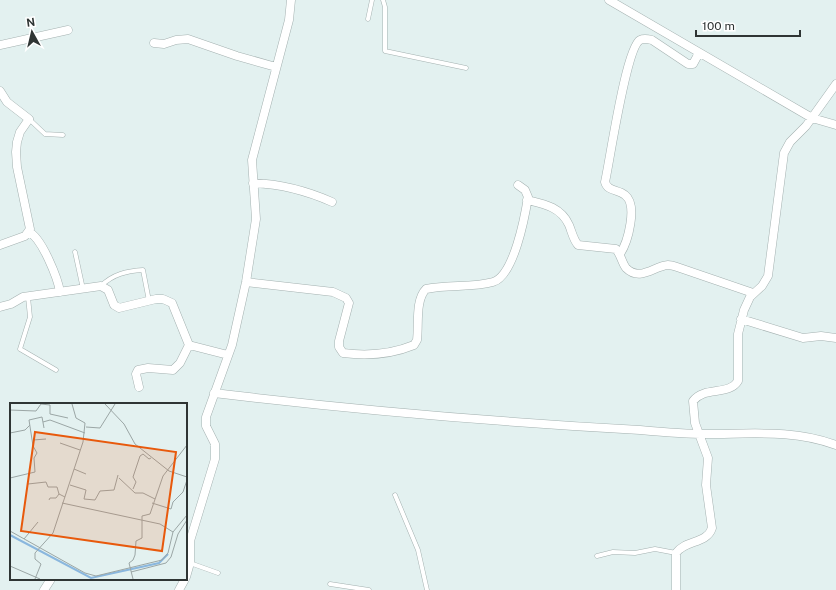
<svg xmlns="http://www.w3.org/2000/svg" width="836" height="590" viewBox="0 0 836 590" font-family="'Public Sans',sans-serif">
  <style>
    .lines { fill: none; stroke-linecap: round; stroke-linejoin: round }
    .lane-casing { stroke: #a4b1b0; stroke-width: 5 }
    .street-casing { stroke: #a4b1b0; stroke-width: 9 }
    .lane { stroke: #fff; stroke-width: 4 }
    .street { stroke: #fff; stroke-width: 8 }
    .inset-river { fill: none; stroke: #8ab7de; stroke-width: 2 }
    .inset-road { fill: none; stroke: #9ba6a5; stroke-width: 1 }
    .view { fill: #e8590c; fill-opacity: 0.15; stroke: #e8590c; stroke-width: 2 }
    .inset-edge { fill: none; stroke: #2f3534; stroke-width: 2 }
  </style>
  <rect width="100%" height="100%" fill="#e3f1f0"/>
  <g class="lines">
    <!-- lane casing -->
    <g class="lane-casing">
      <path id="lane" d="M383,0L385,7V51L466,68
        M368,19L372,0
        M29,119L45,134L63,135
        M75,252L83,289
        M101,286C113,274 127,271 143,270L149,301
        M28,297L30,317L20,349L56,370
        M395,495L418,550L427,590
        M597,556L613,552L635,553L655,549L676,553
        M190,563L218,573
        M330,584L369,590"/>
    </g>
    <!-- street casing -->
    <g class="street-casing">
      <path id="street" d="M609,0L812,118L836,125
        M154,43L164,44L176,40L188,39L237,56L276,67
        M0,45L68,30
        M0,91L7,102L29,119L20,132L17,142L16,152L17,167L30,229L25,236L0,245
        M253,183C281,184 307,191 332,202
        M527,200C544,204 561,207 569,225C572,232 573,239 578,245L616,249C621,255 622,263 626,268C640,282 654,266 668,265C671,265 674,266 677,267L753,293
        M29,232C42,238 58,279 60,292
        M620,254C628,242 638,205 625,195C618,189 608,192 605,182C610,160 626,48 640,40C644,38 648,39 652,40L688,64H693L699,53
        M246,282L333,292L346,298L349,303L339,341V347L343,353C366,356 392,354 414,345L417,340C419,325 415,300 426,289C448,284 472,288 493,282C514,276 525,216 528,197L525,190L518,185
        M0,307L11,304L23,297L101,286L108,290L114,305L119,308L156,299H163L172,303L189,345L228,355
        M741,319L803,338L821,336L836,338
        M139,387L136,374L138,370L148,368L173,370L180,363L189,345
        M214,393C356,410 497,422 640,430C662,432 684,434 706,434C750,434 794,429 836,445
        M186,577L190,563V541L215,459V444L206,426V417L232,345L246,282L256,219L252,160L289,20L291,0
        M44,590L51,579
        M179,590L185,579
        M676,590V553C685,540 707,544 712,528L706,485L708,458L695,423L693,401C704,386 729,396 738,381V334L744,310L750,297L762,286L768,276L784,153L790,142L806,126L836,84"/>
    </g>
    <!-- lane -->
    <use href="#lane" class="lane"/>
    <!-- street -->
    <use href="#street" class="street"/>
  </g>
  <!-- overview -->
  <g transform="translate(10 403)">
    <rect width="177" height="177" fill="#e3f1f0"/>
    <path class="inset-river" d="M0,132L81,175L149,160L158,151"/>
    <path class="inset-road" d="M95,1L114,21L125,41L159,68L177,74M40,2V11L58,15M0,7L26,8L31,1L40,2M33,19L40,17L75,30M76,24L90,25L105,1M0,30L15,27L20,22M23,37L36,36M50,40L70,47M64,66L76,71M0,75L25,69L24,55L27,50L23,43L19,17L32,14L34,25M109,75L125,90H133L145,96M18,81L36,79L38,84H47L49,91L55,94M60,82L76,87L74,96L85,97L90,88L104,87L108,72M123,86L126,79L123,74L130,53L133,51L139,56L141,55M39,97L40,95H46L49,91M52,100L150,121L163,129M142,100L161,106L163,99L173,89L177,77M0,128L75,170L86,173L152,157L158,150L163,129L177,112M14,136L28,119M0,163L30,176M121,169L156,160L161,154L168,131L177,117M25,176L31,161L25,156V150L43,130L73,39L75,20L66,15L62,1M123,176L119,160L123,157L125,152L126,138L132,135V113L140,111L153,73L177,42"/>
    <path class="view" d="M25,29L166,49L152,148L11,128Z"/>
    <rect width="177" height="177" class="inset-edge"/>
  </g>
  <!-- north arrow -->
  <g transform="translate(32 32) rotate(352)" stroke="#ffffff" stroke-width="3" paint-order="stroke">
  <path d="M0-3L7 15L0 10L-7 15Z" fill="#2f3534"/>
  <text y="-6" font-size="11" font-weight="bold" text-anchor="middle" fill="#2f3534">N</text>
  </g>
  <!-- scale -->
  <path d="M696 30v6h104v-6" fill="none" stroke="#2f3534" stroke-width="2"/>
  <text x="702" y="30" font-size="12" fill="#2f3534" stroke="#ffffff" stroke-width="3" paint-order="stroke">100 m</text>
</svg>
